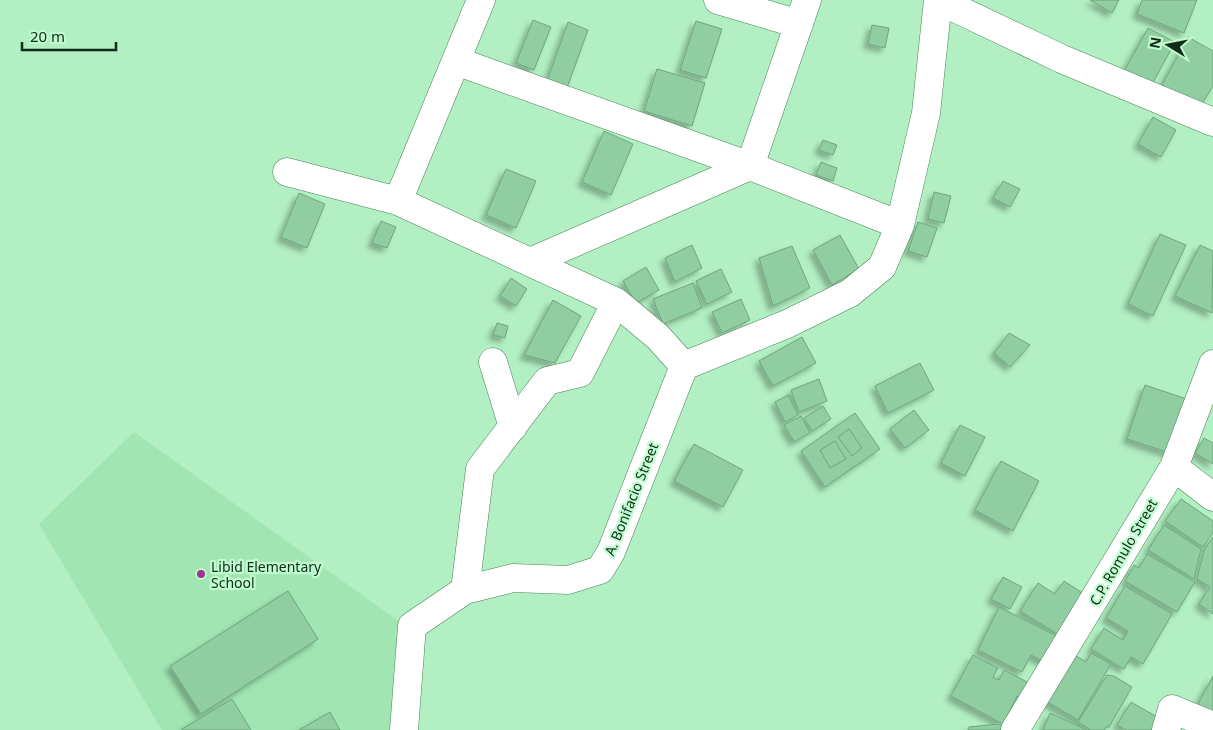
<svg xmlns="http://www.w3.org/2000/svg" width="1213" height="730" viewBox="0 0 1213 730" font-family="'Noto Sans',sans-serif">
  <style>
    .built { fill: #a0e5b2 }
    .building { fill: #90cda0; stroke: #6ca77c; filter: url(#shadow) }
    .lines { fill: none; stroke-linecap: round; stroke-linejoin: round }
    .minor-casing { stroke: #49835b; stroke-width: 29 }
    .minor { stroke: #fff; stroke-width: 28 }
    .poi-dot { fill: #9f3394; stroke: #bffdcf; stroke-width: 2 }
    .labels { text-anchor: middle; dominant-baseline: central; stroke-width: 4.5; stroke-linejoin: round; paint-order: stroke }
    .street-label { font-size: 14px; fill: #122b1a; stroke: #bffdcf }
    .poi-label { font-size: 14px; fill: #122b1a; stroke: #bffdcf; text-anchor: start }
  </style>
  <defs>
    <filter id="shadow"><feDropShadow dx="-4.5" dy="4.5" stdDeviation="2.5" flood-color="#0004"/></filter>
  </defs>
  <rect width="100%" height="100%" fill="#b2efc2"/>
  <!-- built -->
  <path class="built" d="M134,432L404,625L394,730H162L39,524Z"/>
  <!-- building -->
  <path class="building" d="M1090,0H1119L1112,13Z
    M1142,0H1197L1184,33L1137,14Z
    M533,20L551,27L534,70L516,63Z
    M696,21L722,29L706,78L680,70Z
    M568,22L588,30L567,88L547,81Z
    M872,25L889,28L885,48L868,44Z
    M1148,28L1175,42L1150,88L1123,73Z
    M1188,37L1213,51V86L1200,107L1162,85Z
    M657,69L705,83L692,126L644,111Z
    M1153,117L1176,130L1161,157L1138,144Z
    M604,131L633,144L611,195L582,182Z
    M823,140L837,145L833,155L819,150Z
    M821,162L837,168L833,181L816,175Z
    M506,169L536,181L516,228L486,215Z
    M1003,181L1020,189L1010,207L993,198Z
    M934,192L951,196L944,223L928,219Z
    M299,193L325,204L307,248L281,237Z
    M381,221L396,227L387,248L372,243Z
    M918,222L937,228L927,257L908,251Z
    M1160,234L1186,245L1153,316L1128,304Z
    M840,235L859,269L832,285L813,250Z
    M692,245L702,268L675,282L665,258Z
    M1200,245L1213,251L1212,313L1175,296Z
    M792,246L810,288L773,306L759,258Z
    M646,267L659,290L636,303L623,281Z
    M721,269L732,292L707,304L696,281Z
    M511,278L527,289L516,306L500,296Z
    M693,283L702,308L663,324L653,299Z
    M741,299L750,320L722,333L712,312Z
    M553,300L581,316L555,363L524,355Z
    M497,323L508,326L505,338L493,335Z
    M1009,333L1030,345L1010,367L994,353Z
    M802,337L816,363L773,386L759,361Z
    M920,363L934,390L888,413L875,386Z
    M819,379L827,401L799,412L791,390Z
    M1145,385L1187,399L1170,453L1127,439Z
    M788,395L798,415L785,422L775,402Z
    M823,406L831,419L812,431L804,418Z
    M914,410L929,430L905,448L890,429Z
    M855,413L880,449L825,487L801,451Z
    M801,416L810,433L794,442L784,425Z
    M960,425L985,437L965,476L941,463Z
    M849,429L862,448L852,456L838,437Z
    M1204,438L1213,443V464L1195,453Z
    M835,441L846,459L830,468L820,450Z
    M694,444L743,470L723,507L674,481Z
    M1001,461L1039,481L1013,531L975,510Z
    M1181,499L1213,521V533L1203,547L1165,521Z
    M1164,525L1201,549L1194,579L1148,550Z
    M1213,537V614L1199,604L1210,587L1197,579L1204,550Z
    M1147,554L1195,582L1177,612L1125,581L1134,565L1139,568Z
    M1003,577L1022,587L1010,609L991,599Z
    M1064,581L1087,596L1069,641L1020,611L1038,583L1055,594Z
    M1125,586L1172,614L1143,664L1131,657L1124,669L1091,649L1104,628L1123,640L1128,631L1106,618Z
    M288,591L318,639L201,714L170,666Z
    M999,607L1059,637L1046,663L1031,655L1022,672L978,650Z
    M1091,653L1111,664L1078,720L1046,701L1073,654L1086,662Z
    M973,655L998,668L993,677L999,680L1004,670L1031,684L1022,699L1017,696L1003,724L951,696Z
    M1107,675L1114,676L1132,687L1109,727H1106L1104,730H1091L1078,722Z
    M1213,676V725L1198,717L1199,702Z
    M232,699L251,730H182V729Z
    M1131,702L1175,727L1173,730H1126L1117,725Z
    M330,712L340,730H299Z
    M1050,713L1087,730H1043Z
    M998,724L1012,730H968L969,727Z"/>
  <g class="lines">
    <!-- minor casing -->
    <g class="minor-casing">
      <path id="minor" d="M718,0L799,24
        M456,61L750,166L900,225
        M287,172L398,201L616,302L658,337L684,366
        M398,201L481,0
        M530,262L750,166L807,0
        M493,362L513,427
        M684,366L787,324L850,293L882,267L900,225L926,113L938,0L1062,59L1213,122
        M1174,467L1213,497
        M465,590L480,469L547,381L580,373L616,302
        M404,730L412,626L465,590L513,578L568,580L600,570L611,552L684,366
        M1015,730L1174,467L1213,364
        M1166,730L1172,709L1213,726"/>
    </g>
    <!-- minor -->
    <use href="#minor" class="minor"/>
  </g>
  <!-- markers -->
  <circle class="poi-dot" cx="201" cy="574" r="5"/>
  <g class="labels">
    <!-- street labels -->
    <g class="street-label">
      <text transform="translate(631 499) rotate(-68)">A. Bonifacio Street</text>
      <text transform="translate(1123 552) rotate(-60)">C.P. Romulo Street</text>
    </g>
    <!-- poi labels -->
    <g class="poi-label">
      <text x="211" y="566">Libid Elementary<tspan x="211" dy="16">School</tspan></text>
    </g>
  </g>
  <!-- north arrow -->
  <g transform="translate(1168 45) rotate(280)" stroke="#bffdcf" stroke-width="4" paint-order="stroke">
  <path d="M0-4L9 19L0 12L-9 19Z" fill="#122b1a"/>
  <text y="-8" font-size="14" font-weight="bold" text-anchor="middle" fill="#122b1a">N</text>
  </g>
  <!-- scale -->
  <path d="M22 42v8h94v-8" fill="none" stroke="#122b1a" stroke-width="2.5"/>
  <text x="30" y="42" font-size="15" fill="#122b1a" stroke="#bffdcf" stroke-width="4" paint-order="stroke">20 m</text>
</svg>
